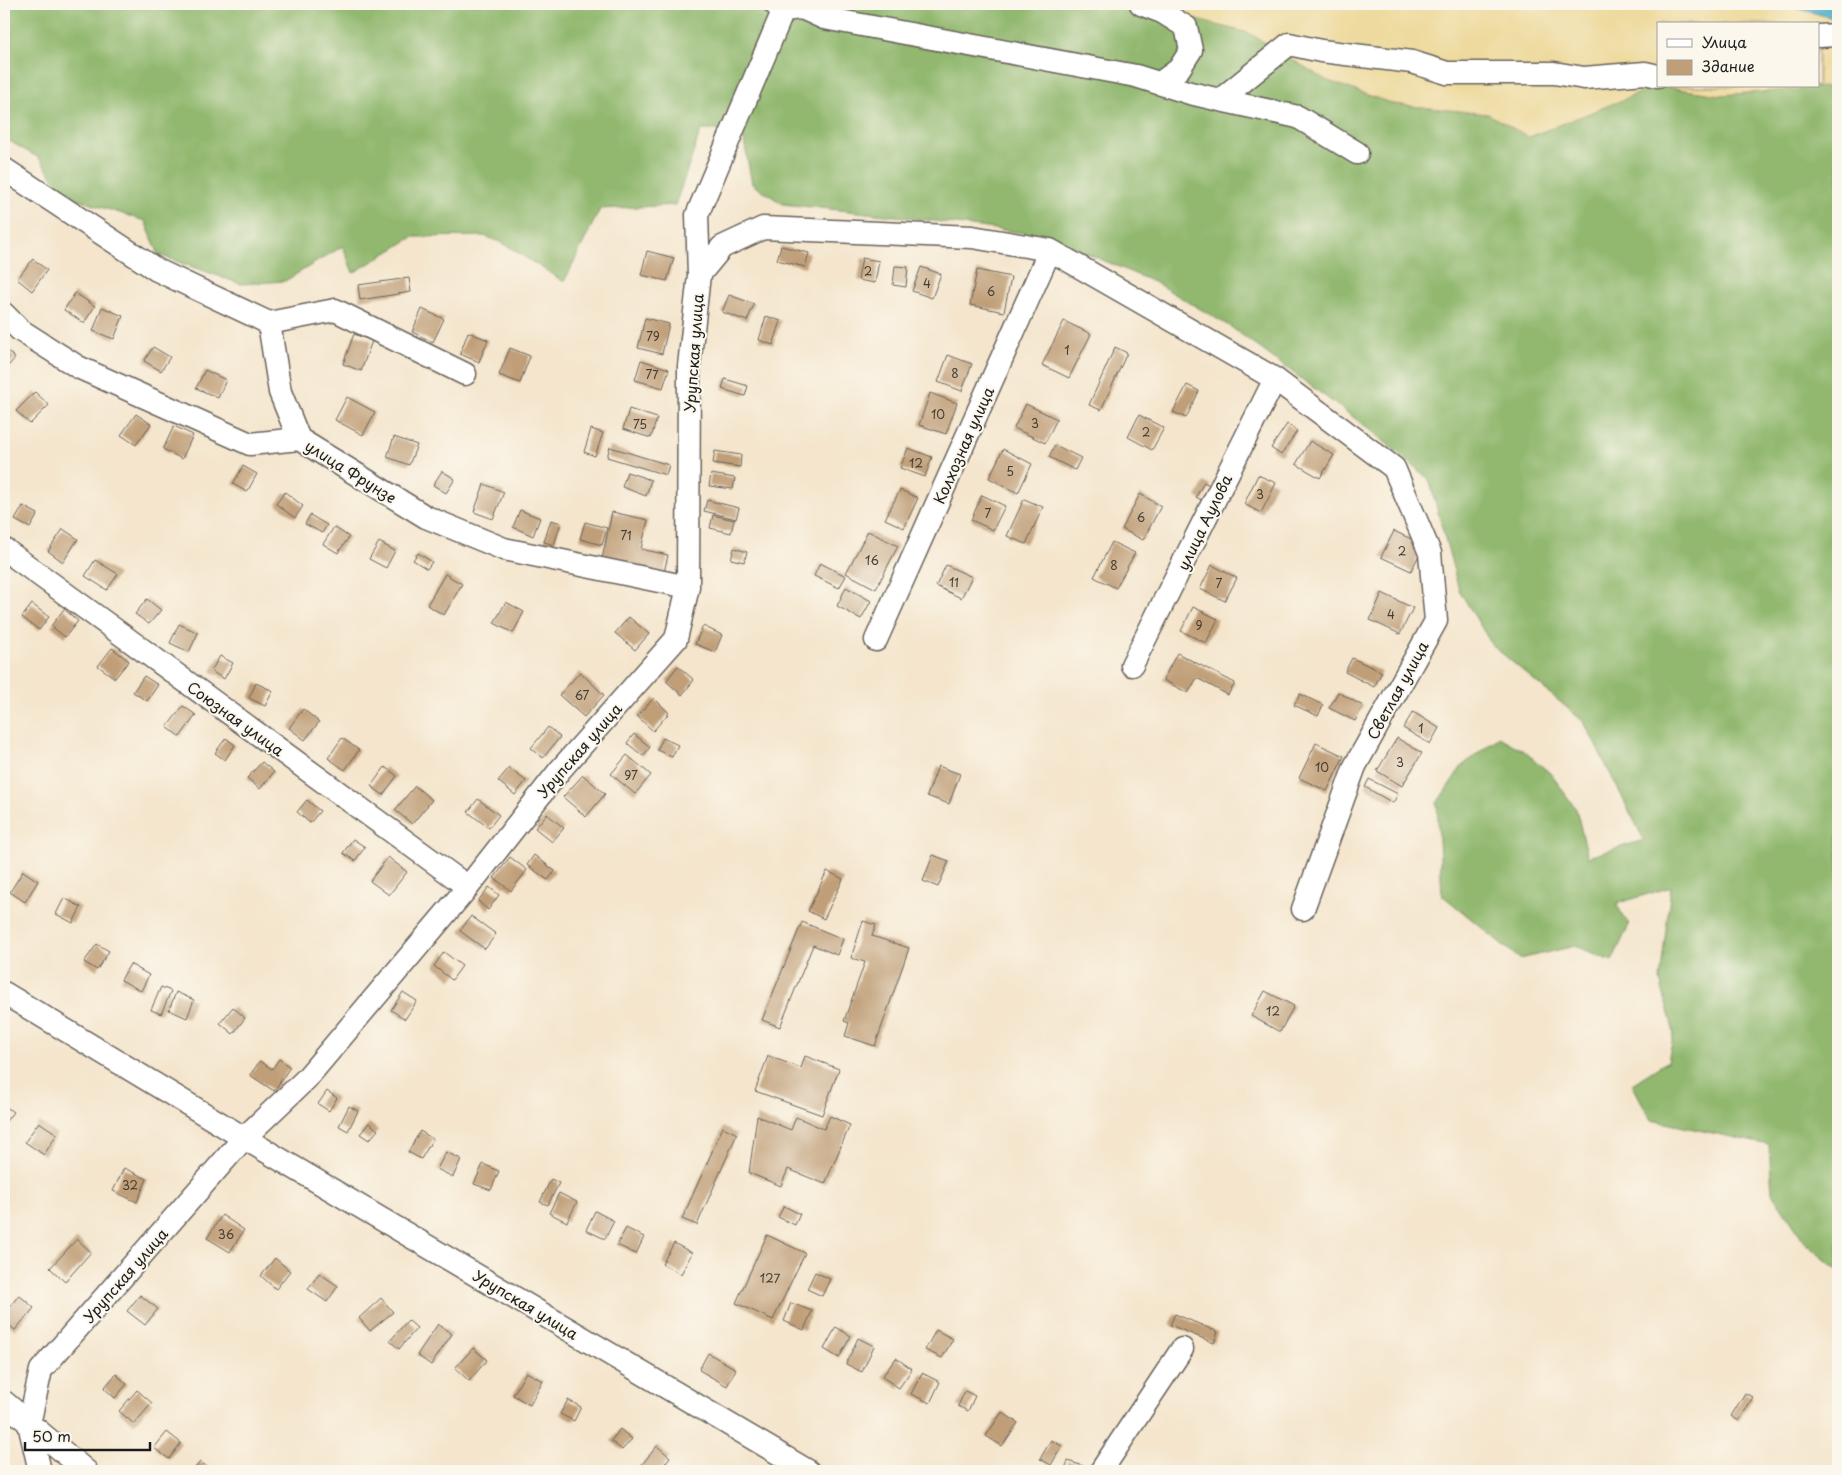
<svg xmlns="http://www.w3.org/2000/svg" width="1842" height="1475" viewBox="0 0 1842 1475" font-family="'Playpen Sans',sans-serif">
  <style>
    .forest { fill: #91b86e; stroke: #566a45 }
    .sand { fill: #eeda9e; stroke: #857b5d; fill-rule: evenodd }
    .water { fill: #4aadc9; stroke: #336472 }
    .building { fill: #c09f78 }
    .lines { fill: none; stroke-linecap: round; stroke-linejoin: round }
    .minor-casing { stroke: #68625a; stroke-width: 25 }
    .minor { stroke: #fff; stroke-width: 22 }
    .labels { text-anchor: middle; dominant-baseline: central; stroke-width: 4; stroke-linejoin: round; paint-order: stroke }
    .number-label { font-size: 12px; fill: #453d33 }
    .street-label { font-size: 15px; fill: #1c1c1c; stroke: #fbf7ec }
  </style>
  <rect width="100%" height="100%" fill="#fbf7ec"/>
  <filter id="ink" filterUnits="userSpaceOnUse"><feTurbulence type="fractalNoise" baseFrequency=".02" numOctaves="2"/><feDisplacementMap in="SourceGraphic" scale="10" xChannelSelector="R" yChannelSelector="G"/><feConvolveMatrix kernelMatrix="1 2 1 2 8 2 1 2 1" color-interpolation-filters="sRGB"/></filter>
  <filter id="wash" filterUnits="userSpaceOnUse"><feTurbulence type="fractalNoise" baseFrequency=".0096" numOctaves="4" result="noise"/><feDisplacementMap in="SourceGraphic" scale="20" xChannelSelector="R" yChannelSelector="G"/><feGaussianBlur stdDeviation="1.12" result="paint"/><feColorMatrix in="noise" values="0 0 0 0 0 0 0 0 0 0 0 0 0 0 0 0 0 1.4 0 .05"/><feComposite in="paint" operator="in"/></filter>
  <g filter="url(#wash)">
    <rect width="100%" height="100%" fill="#f4e5cc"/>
    <!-- forest -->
    <path class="forest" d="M4,4H1170L1186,17L1249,33L1326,80L1393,104L1488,114L1531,137L1588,112L1657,86L1721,95L1838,86V1270L1806,1244L1772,1193L1769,1145L1651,1120L1632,1084L1668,1061L1674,1033L1660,980L1671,887L1616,904L1629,925L1612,961L1575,946L1520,959L1442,895L1437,803L1462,766L1499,737L1524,751L1551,774L1576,809L1588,857L1644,840L1584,722L1492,645L1459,590L1429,479L1368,428L1231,327L1156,283L1047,236L904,217L783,204L752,184L742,130H701L675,205L600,209L564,282L503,243L484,236L413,237L353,273L343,246L285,281L241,284L159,255L145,221L66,196L39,158L4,138Z"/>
    <!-- sand -->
    <path class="sand" d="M1170,4H1781L1838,19V86L1721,95L1657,86L1529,137L1488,114L1393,104L1326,80L1249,33L1185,17ZM1658,24H1818V86H1658Z"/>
    <!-- water -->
    <path class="water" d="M1781,4H1838V19L1833,18Z"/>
    <g id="blocks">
      <!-- building -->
      <path class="building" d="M781,246L809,253L805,267L777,260Z
        M647,251L674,258L667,281L641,275Z
        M862,258L879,261L875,283L858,280Z
        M33,259L47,270L32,291L17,279Z
        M895,266L908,267L906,287L893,285Z
        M921,267L941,274L932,298L912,291Z
        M977,270L1011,277L1004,312L970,305Z
        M409,278L411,292L360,300L358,285Z
        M75,293L95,306L84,323L64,310Z
        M729,295L754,304L747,321L722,312Z
        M102,307L123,316L114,339L93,331Z
        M422,309L444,319L433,342L412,332Z
        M766,316L781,321L773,345L759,340Z
        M645,318L669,324L662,354L638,348Z
        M1064,321L1091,334L1069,378L1042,365Z
        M468,332L488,340L479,362L460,354Z
        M354,334L372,341L361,371L343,364Z
        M153,347L170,357L161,371L144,361Z
        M1115,347L1127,353L1101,410L1089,405Z
        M4,348L15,358L4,371Z
        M510,348L530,356L520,383L499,375Z
        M948,355L972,364L962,391L938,382Z
        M641,360L669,369L663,388L635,380Z
        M205,370L226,380L218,398L196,388Z
        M725,379L748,386L745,396L722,389Z
        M1187,385L1199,391L1186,418L1173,412Z
        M35,392L49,405L30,424L16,411Z
        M930,393L957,403L946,434L919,425Z
        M347,397L375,412L363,435L335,420Z
        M1026,404L1057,419L1045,443L1014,428Z
        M629,409L657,418L651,438L623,429Z
        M136,414L151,424L136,445L121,435Z
        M1139,415L1164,428L1152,450L1128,437Z
        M1287,424L1297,431L1281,455L1271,448Z
        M174,426L193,435L182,459L163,449Z
        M591,429L603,433L595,456L584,452Z
        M394,437L417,445L409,465L387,457Z
        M1310,441L1334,455L1320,478L1296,464Z
        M1055,445L1081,458L1075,470L1049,457Z
        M610,447L669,465L666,475L607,457Z
        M908,448L932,457L925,477L900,468Z
        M1003,449L1032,464L1018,493L989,478Z
        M715,451L741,455L740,467L713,463Z
        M243,466L257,474L247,492L233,484Z
        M442,471L455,479L446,493L433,485Z
        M627,472L651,480L646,496L622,487Z
        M711,474L735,478L733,489L709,486Z
        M1258,475L1276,483L1261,513L1244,504Z
        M1204,482L1211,486L1203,501L1196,497Z
        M484,484L504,492L493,519L474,512Z
        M900,490L918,498L904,528L885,519Z
        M285,492L303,506L295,518L276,504Z
        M1140,494L1161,506L1143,540L1122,529Z
        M982,495L1005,506L993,530L971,520Z
        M1024,499L1043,507L1026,544L1007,536Z
        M707,500L739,508L736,519L704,511Z
        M23,506L38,514L30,528L15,520Z
        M520,510L540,518L533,536L513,527Z
        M612,512L648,520L641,549L668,555L664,573L602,559Z
        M310,515L327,525L322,533L305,524Z
        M713,515L734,520L731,533L710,528Z
        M551,520L561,523L554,545L544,542Z
        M585,522L607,528L602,545L580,539Z
        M334,527L349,537L338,553L323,544Z
        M63,529L78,539L63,562L48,551Z
        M868,531L898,546L876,589L846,573Z
        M1394,531L1424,545L1411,571L1381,557Z
        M379,542L395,551L386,568L369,559Z
        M1112,542L1135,553L1116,588L1094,577Z
        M734,548L747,552L744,562L731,559Z
        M418,553L432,562L427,569L413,560Z
        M95,560L118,574L107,590L85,576Z
        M820,563L846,576L839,588L814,576Z
        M946,565L972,577L961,598L936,586Z
        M1212,565L1237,578L1225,601L1200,589Z
        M445,574L462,584L444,615L427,605Z
        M846,587L871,601L861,619L837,606Z
        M1382,593L1413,608L1400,634L1370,620Z
        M147,599L161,610L149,624L135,614Z
        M506,602L524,612L513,633L494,623Z
        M32,604L49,617L39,630L22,617Z
        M1193,607L1218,619L1206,643L1181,631Z
        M64,609L78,621L65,637L51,626Z
        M629,617L649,634L635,650L615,633Z
        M179,624L198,633L189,652L170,643Z
        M703,626L722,635L715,652L695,644Z
        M112,648L129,661L115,678L98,666Z
        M1177,653L1235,683L1228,695L1197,678L1188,693L1163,680Z
        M220,656L233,663L224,679L211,671Z
        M1352,658L1382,672L1374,687L1345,672Z
        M678,666L694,680L682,695L666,681Z
        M580,672L604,695L584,717L559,695Z
        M144,676L158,685L147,701L133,692Z
        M256,683L273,691L265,706L249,698Z
        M1338,692L1363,706L1355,721L1329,708Z
        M1300,694L1323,705L1318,716L1294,705Z
        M654,698L669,713L653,731L637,716Z
        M183,706L196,715L180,737L167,727Z
        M303,709L319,722L305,740L289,728Z
        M1413,712L1439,728L1430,744L1403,728Z
        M548,727L560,737L543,758L531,748Z
        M634,734L650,747L643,756L627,743Z
        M226,738L235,745L225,760L215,753Z
        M342,738L359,750L345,770L328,758Z
        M663,738L678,745L672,757L657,750Z
        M1397,738L1422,753L1402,786L1377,771Z
        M1316,743L1344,756L1327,791L1299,778Z
        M627,755L651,775L635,794L611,774Z
        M262,762L274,772L260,789L247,778Z
        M938,766L960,774L949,804L927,796Z
        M385,767L397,776L383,795L371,786Z
        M509,768L526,781L515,795L498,781Z
        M583,775L605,794L586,817L563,797Z
        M1369,779L1398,794L1393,803L1365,787Z
        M415,786L432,800L412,824L395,810Z
        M478,799L499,815L489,828L468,812Z
        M307,800L320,811L310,823L297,812Z
        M547,814L564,828L552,842L535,828Z
        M353,839L365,847L355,861L343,853Z
        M534,855L555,871L548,880L527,865Z
        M933,855L949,861L938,887L923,881Z
        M388,857L407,872L389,895L370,881Z
        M510,857L527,870L511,891L494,878Z
        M23,871L38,881L25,902L10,892Z
        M827,871L843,879L824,919L808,911Z
        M489,887L499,895L488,910L478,901Z
        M64,898L81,907L73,923L56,914Z
        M471,916L496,934L485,949L460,931Z
        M863,921L876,925L872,936L909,948L875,1046L845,1036L849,1023L844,1021L865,962L851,958Z
        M802,922L843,939L837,955L813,945L780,1027L762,1020Z
        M97,944L109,951L97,970L84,962Z
        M444,952L462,966L452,980L434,966Z
        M130,964L149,975L141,991L121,980Z
        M161,987L171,991L161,1014L151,1010Z
        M1265,991L1294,1006L1280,1032L1251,1016Z
        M176,992L194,1000L187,1018L169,1010Z
        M403,992L417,1001L405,1019L391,1010Z
        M233,1007L245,1018L233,1034L220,1023Z
        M768,1056L801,1068L805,1056L839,1069L822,1115L755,1091Z
        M279,1059L290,1067L274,1091L250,1075L260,1061L272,1069Z
        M327,1091L337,1098L329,1111L318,1104Z
        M4,1105L13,1112L4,1124Z
        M349,1106L358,1111L348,1131L339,1126Z
        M757,1116L791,1130L796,1117L824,1129L830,1116L850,1125L825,1184L788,1169L781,1186L749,1173Z
        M39,1122L57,1134L44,1155L25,1142Z
        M369,1123L378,1130L369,1140L360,1134Z
        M723,1127L737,1134L697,1225L682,1219Z
        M420,1131L433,1139L421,1159L408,1152Z
        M446,1152L461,1159L453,1177L437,1169Z
        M483,1164L499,1171L491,1190L474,1184Z
        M124,1168L147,1179L137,1202L113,1191Z
        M551,1179L559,1183L548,1205L540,1202Z
        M559,1193L577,1202L567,1222L549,1213Z
        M784,1206L800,1214L795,1225L778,1217Z
        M595,1211L614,1221L605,1239L586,1230Z
        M222,1215L244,1230L230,1252L207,1238Z
        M626,1228L644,1237L636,1254L617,1245Z
        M767,1235L805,1253L773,1320L736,1303Z
        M77,1239L91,1252L65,1282L50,1268Z
        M674,1243L692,1253L681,1274L662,1264Z
        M275,1258L290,1271L276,1289L261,1276Z
        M815,1272L830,1279L822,1296L807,1289Z
        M319,1273L338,1286L327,1302L308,1289Z
        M19,1295L34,1308L15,1330L4,1321V1314Z
        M140,1295L158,1309L145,1325L127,1311Z
        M381,1298L393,1312L370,1331L359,1318Z
        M791,1303L812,1311L804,1330L784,1321Z
        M1175,1314L1218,1332L1214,1343L1170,1325Z
        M408,1320L417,1328L399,1349L390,1341Z
        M438,1324L452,1334L431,1365L417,1355Z
        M836,1327L851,1336L839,1358L824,1349Z
        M936,1330L953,1339L942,1358L925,1350Z
        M858,1338L874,1346L862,1372L846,1364Z
        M473,1348L487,1360L469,1381L455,1368Z
        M708,1353L736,1369L727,1386L699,1370Z
        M896,1358L912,1369L899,1388L882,1377Z
        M526,1372L543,1381L530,1405L513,1395Z
        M922,1373L940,1382L930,1403L911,1394Z
        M116,1374L127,1384L115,1398L104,1388Z
        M137,1390L152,1403L134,1424L119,1411Z
        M965,1391L975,1396L968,1411L958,1406Z
        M1745,1393L1753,1397L1739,1421L1731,1416Z
        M568,1400L581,1407L574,1421L560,1414Z
        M1002,1412L1018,1423L1002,1446L986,1436Z
        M620,1429L632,1439L622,1450L611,1441Z
        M167,1432L181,1443L169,1459L154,1448Z
        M1051,1440L1062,1446L1051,1465L1040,1459Z
        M657,1446L670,1457L659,1471H642L639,1468Z
        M1068,1461L1086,1467L1084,1471H1064Z
        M200,1462L212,1471H193Z"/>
    </g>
  </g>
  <g filter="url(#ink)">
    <use href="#blocks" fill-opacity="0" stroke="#68625a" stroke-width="1"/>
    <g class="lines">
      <!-- minor casing -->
      <g class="minor-casing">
        <path id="minor" d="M775,4L782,10L802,8L824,18L1136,76L1190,93L1220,100L1289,44L1321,51L1412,62L1447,73H1554L1584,78L1645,73L1658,76
          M1141,4L1162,12L1186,27L1191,50L1179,69L1160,83
          M1818,36L1838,35
          M1220,100L1298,117L1357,153
          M4,169L157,270L269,323
          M699,275L722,247L763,228L972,237L1050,250L1275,379L1394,468L1430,553L1436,621L1355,766L1303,909
          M4,314L20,330L78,367L250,444L299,439L426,517L504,549L688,587
          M269,323L335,310L465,374
          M269,323L280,392L299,439
          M4,549L468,887
          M876,640L1050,250
          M1132,665L1275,379
          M4,993L244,1138L808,1471
          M4,1402L86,1471
          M40,1471L29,1424L41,1370L244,1138L306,1079L468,887L560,770L676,639L688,587L689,366L699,275L697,215L786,4
          M1101,1471L1182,1349"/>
      </g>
      <!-- minor -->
      <use href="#minor" class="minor"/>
    </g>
  </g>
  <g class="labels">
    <!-- number labels -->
    <g class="number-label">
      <text x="868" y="271">2</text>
      <text x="927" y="283">4</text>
      <text x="991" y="291">6</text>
      <text x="653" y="336">79</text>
      <text x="1067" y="350">1</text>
      <text x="955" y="373">8</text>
      <text x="652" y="374">77</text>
      <text x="938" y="414">10</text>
      <text x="1035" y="423">3</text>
      <text x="640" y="424">75</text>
      <text x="1146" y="432">2</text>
      <text x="916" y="463">12</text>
      <text x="1010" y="471">5</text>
      <text x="1260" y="494">3</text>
      <text x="988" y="513">7</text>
      <text x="1141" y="517">6</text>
      <text x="626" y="535">71</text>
      <text x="1402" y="551">2</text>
      <text x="872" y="560">16</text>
      <text x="1114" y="565">8</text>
      <text x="954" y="582">11</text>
      <text x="1219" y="583">7</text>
      <text x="1391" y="614">4</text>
      <text x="1199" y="625">9</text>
      <text x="582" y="695">67</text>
      <text x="1421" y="728">1</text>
      <text x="1400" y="762">3</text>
      <text x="1322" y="767">10</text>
      <text x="631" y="775">97</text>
      <text x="1273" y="1011">12</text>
      <text x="130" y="1185">32</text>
      <text x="226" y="1234">36</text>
      <text x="770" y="1278">127</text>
    </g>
    <!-- street labels -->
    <g class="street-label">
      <text transform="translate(693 353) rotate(-86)">Урупская улица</text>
      <text transform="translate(963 445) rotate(-66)">Колхозная улица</text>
      <text transform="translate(351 471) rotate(32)">улица Фрунзе</text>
      <text transform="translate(1204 522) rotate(-64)">улица Аулова</text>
      <text transform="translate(1397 690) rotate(-61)">Светлая улица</text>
      <text transform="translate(236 718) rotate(36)">Союзная улица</text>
      <text transform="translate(579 750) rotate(-49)">Урупская улица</text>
      <text transform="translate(125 1275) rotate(-49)">Урупская улица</text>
      <text transform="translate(526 1304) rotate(31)">Урупская улица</text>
    </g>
  </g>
  <!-- margin -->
  <rect width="1842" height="1475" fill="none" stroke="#fbf7ec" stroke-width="20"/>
  <!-- legend -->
  <rect x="1657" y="22" width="162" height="65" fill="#fbf7ec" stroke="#a29f99"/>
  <rect x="1667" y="39" width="25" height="8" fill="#ffffff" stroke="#a29f99"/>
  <text x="1702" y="48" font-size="15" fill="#1c1c1c">Улица</text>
  <rect x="1667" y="60" width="25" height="15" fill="#c09f78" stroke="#a29f99"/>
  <text x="1702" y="72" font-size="15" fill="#1c1c1c">Здание</text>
  <!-- scale -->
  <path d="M25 1442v8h125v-8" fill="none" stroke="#1c1c1c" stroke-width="2.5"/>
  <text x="32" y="1442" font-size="15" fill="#1c1c1c" stroke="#fbf7ec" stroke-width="4" paint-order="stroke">50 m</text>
</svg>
